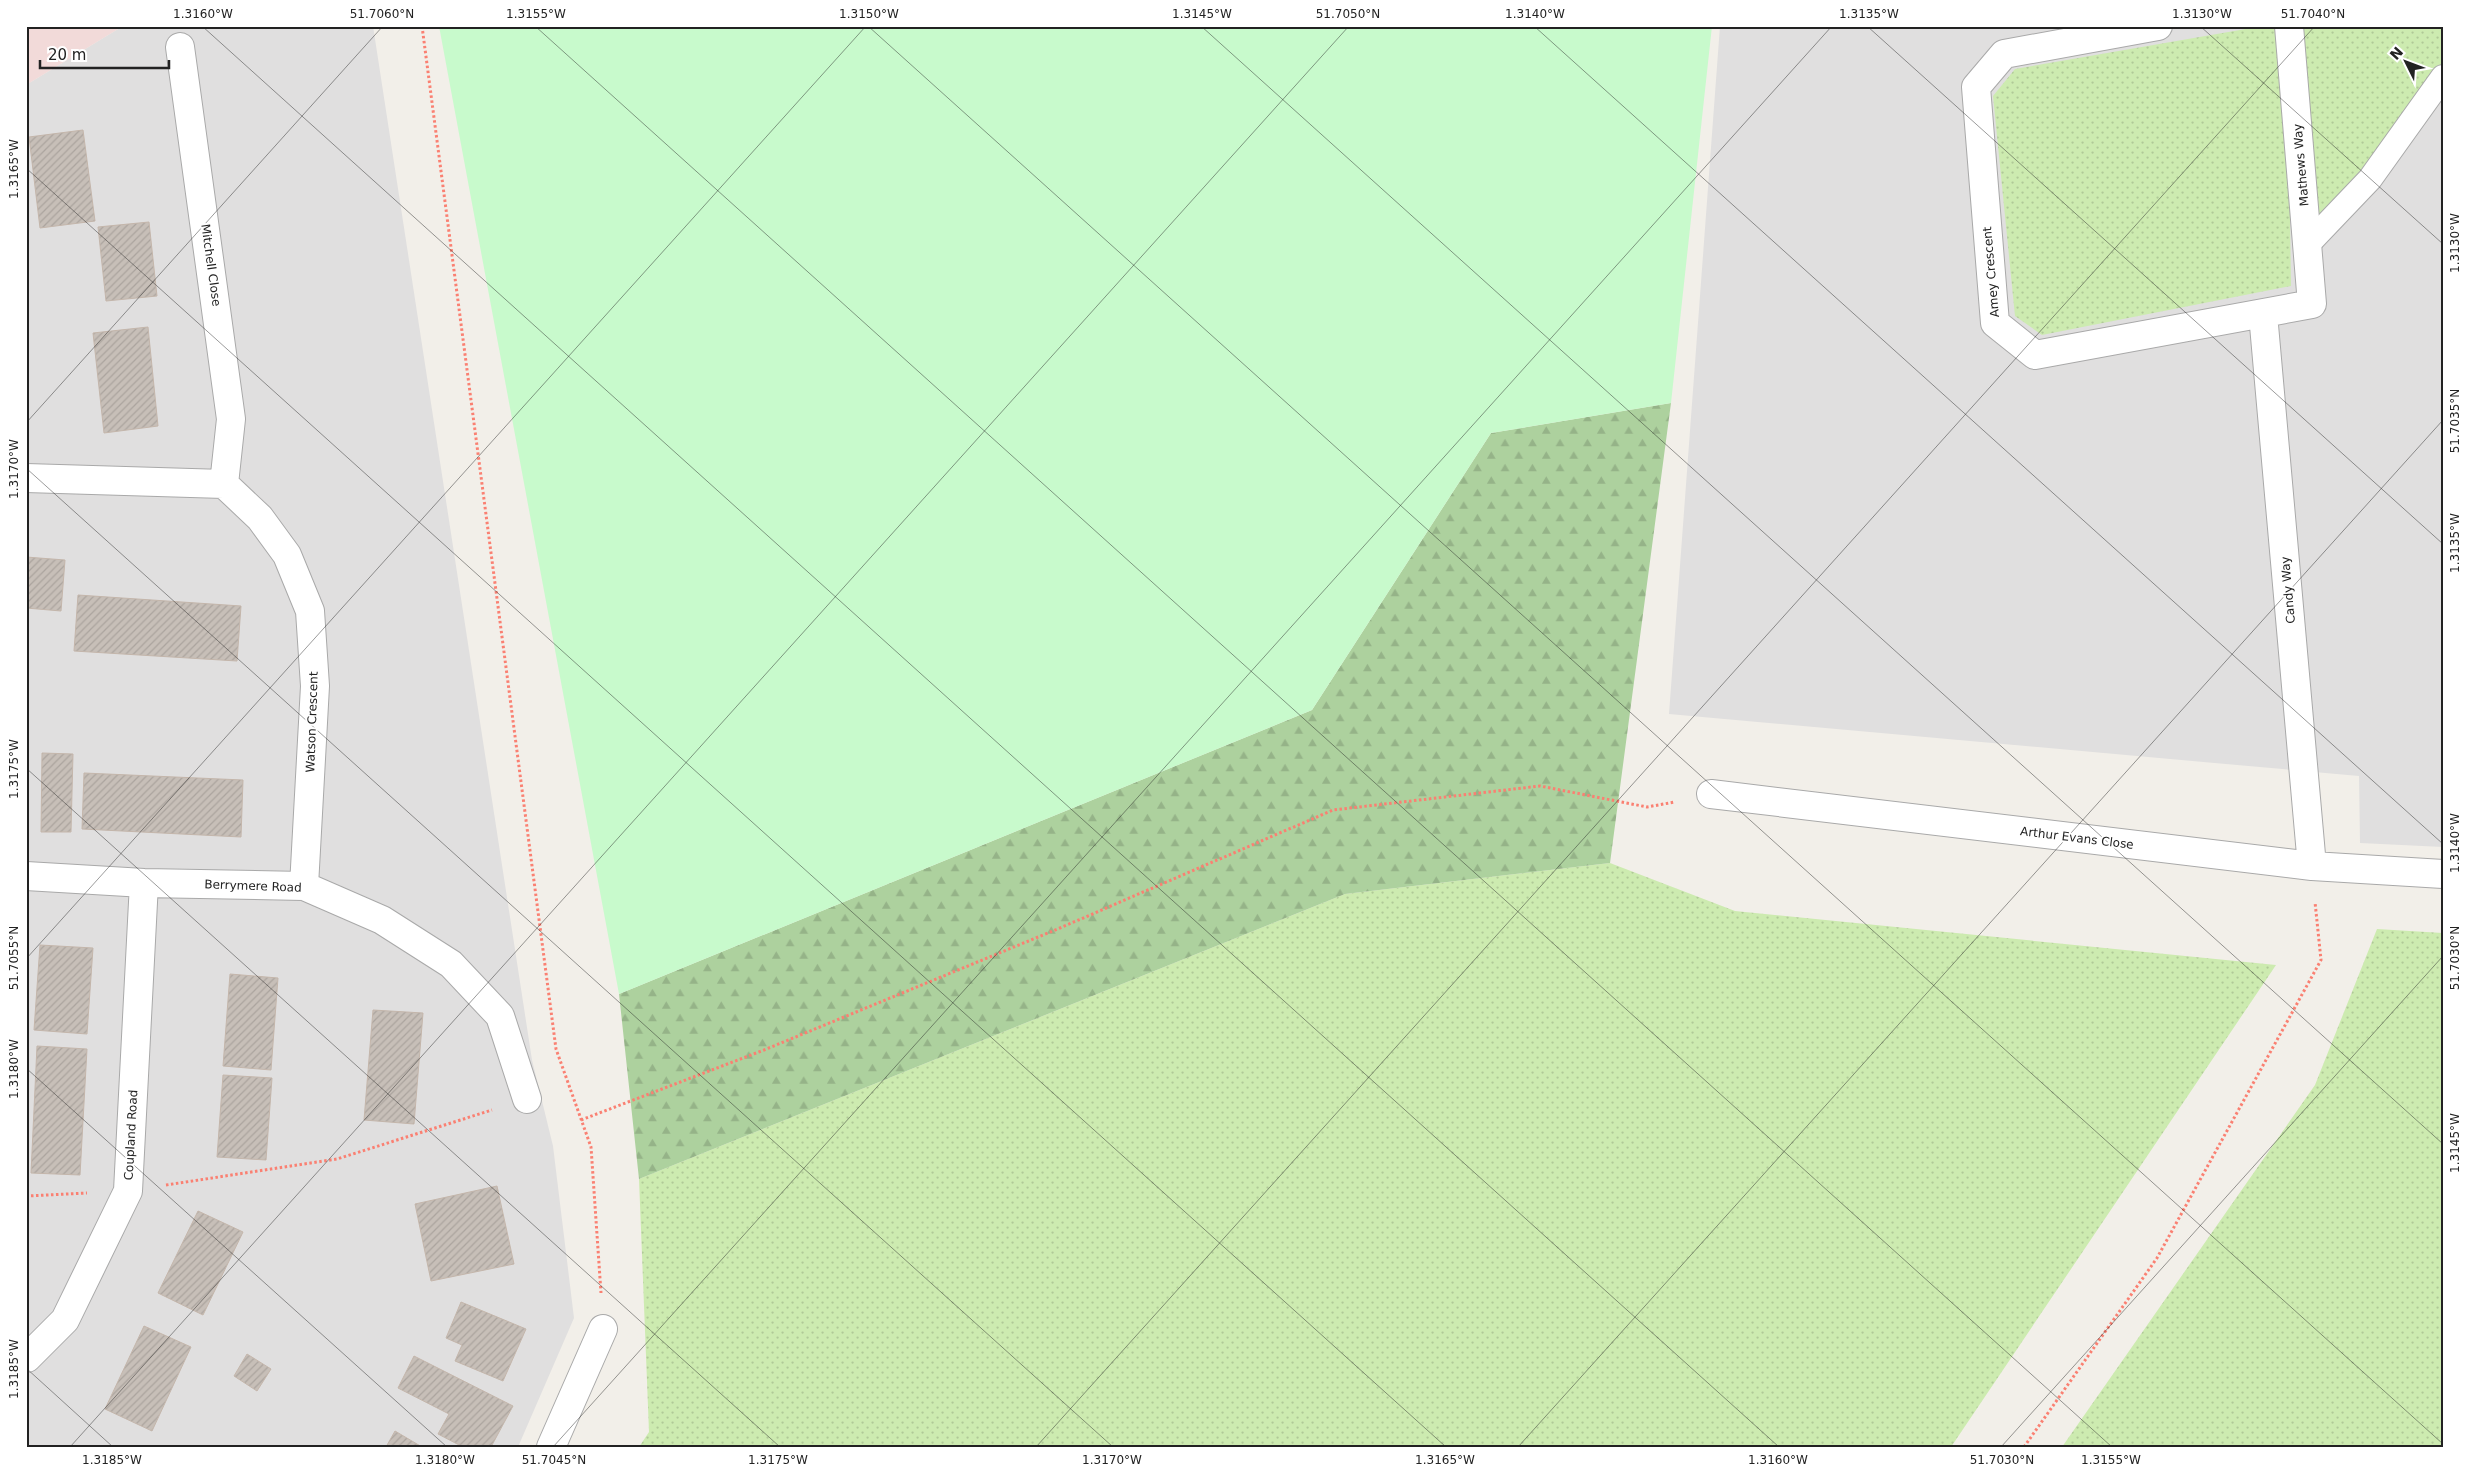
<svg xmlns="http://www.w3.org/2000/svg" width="2469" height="1473" viewBox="0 0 2469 1473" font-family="'DejaVu Sans',sans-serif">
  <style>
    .residential { fill: #e0dfdf }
    .commercial { fill: #f2dad9 }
    .grass { fill: url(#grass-dots) }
    .forest { fill: url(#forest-firs) }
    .park { fill: #c8facc }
    .building { fill: url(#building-hatch); stroke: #c4b6ab }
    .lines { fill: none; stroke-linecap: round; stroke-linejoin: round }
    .lane-casing { stroke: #a9a9a9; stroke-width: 26 }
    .street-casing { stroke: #a9a9a9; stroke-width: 30 }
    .path { stroke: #fa8072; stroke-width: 3; stroke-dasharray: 2.5 2.5; stroke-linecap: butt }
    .lane { stroke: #fff; stroke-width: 24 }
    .street { stroke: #fff; stroke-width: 28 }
    .ticks { fill: none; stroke: #222; stroke-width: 1; stroke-opacity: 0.45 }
    .labels { text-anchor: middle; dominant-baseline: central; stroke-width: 4; stroke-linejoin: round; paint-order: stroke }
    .street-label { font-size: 12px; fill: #222; stroke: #fff }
    .neatline { fill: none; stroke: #222; stroke-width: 2 }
    .ticks-label { font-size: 12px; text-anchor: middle; fill: #222 }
  </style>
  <defs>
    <pattern id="grass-dots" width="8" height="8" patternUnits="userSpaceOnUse" patternTransform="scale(1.25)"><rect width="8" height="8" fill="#cdebb0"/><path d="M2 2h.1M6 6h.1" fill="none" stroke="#b0c997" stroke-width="1.8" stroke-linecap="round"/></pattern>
    <pattern id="forest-firs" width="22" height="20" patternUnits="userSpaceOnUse" patternTransform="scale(1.25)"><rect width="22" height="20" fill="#add19e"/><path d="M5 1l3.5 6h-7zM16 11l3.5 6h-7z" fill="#95b388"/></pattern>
    <pattern id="building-hatch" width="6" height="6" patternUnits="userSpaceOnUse" patternTransform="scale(1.25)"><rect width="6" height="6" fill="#c7bfb8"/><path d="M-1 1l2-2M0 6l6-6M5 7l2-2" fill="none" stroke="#aba49e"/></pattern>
  </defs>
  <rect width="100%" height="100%" fill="#f2efe9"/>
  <!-- residential -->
  <path class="residential" d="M123,26H373L532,1060L553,1146L574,1318L518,1447H26V85Z
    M1720,26H2443V847L2360,843L2359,776L1669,714Z"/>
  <!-- commercial -->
  <path class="commercial" d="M26,26H123L26,85Z"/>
  <!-- grass -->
  <path class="grass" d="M2263,26H2443V78L2347,213L2290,221L2291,286L2042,335L2015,316L1993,96L2015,69Z
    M1610,863L1735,911L2276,965L1951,1447H639L649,1432L639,1179L1345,894Z
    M2377,929L2443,933V1447H2062L2315,1085Z"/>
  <!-- forest -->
  <path class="forest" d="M1671,403L1610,863L1345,894L639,1179L619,994L1312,710L1491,433Z"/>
  <!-- park -->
  <path class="park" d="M439,26H1712L1671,403L1491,433L1312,710L619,994Z"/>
  <!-- building -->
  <path class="building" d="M83,130L95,221L40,228L29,137Z
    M149,222L157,296L106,301L98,227Z
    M148,327L158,426L104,433L93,333Z
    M26,557L65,560L61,611L26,608Z
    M78,595L241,606L237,661L74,651Z
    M42,753L73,754L71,832H41Z
    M84,773L243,780L241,837L82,829Z
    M40,945L93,948L87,1034L34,1030Z
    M230,974L278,978L271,1070L223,1066Z
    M373,1010L423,1013L414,1124L364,1120Z
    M37,1046L87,1049L80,1175L31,1173Z
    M223,1075L272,1078L266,1160L217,1157Z
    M497,1186L514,1264L431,1281L415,1204Z
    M198,1211L243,1232L203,1315L158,1293Z
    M461,1302L526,1329L503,1381L455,1361L462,1345L446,1338Z
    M144,1326L191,1347L152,1431L105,1409Z
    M247,1354L271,1369L257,1391L234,1376Z
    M414,1356L513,1406L491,1447H463L438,1434L449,1414L398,1388Z
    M395,1431L422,1447H386Z"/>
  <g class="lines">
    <!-- lane casing -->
    <g class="lane-casing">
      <path id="lane" d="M2307,245L2370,179L2443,77"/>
    </g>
    <!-- street casing -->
    <g class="street-casing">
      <path id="street" d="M2158,26L2004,54L1976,87L1995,323L2035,355L2312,304L2289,26
        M180,47L231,419L224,484
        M2263,314L2312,866
        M26,478L224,484L260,518L287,555L310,611L315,686L304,886
        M1711,794L2312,866L2443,874
        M26,876L144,883L304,886L382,920L451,964L500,1016L527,1099
        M27,1358L65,1320L128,1191L144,883
        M551,1447L603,1329"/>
    </g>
    <!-- path -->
    <path class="path" d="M422,26L556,1049L591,1147L601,1293
      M581,1120L764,1050L1060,928L1333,810L1540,786L1647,807L1675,802
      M166,1185L337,1159L492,1110
      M26,1196L87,1193
      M2024,1447L2157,1258L2321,960L2315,902"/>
    <!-- lane -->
    <use href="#lane" class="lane"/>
    <!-- street -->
    <use href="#street" class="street"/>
  </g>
  <!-- ticks -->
  <path class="ticks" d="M202,26L1779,1447M535,26L2112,1447M868,26L2443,1444M1201,26L2443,1144M1534,26L2443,844M1867,26L2443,544M2200,26L2443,244M26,168L1446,1447M26,423L383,26M26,468L1113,1447M26,768L780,1447M26,959L866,26M26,1068L447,1447M26,1368L113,1447M70,1447L1349,26M553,1447L1832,26M1036,1447L2315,26M1518,1447L2443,420M2001,1447L2443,956"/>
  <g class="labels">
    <!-- street labels -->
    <g class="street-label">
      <text transform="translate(2301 165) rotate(-95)">Mathews Way</text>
      <text transform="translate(211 265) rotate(82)">Mitchell Close</text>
      <text transform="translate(1991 272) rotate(-95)">Amey Crescent</text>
      <text transform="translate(2288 590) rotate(-95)">Candy Way</text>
      <text transform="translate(312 722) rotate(-88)">Watson Crescent</text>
      <text transform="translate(2077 838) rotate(7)">Arthur Evans Close</text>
      <text transform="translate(253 886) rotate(2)">Berrymere Road</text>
      <text transform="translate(131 1135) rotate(-87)">Coupland Road</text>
    </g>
  </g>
  <!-- border -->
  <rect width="2469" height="1473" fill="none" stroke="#ffffff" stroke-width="55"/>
  <!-- north arrow -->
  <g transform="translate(2406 62) rotate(312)" stroke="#ffffff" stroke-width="4" paint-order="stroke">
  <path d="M0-4L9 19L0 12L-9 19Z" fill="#222222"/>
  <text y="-8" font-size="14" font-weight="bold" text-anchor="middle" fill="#222222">N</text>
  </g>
  <!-- scale -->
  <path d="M40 60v8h129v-8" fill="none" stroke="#222222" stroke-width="2.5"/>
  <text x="48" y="60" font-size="15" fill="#222222" stroke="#ffffff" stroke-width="4" paint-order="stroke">20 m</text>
  <rect x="28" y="28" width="2414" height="1418" class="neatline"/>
  <g class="ticks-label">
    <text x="203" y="18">1.3160°W</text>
    <text x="382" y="18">51.7060°N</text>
    <text x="536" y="18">1.3155°W</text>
    <text x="869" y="18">1.3150°W</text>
    <text x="1202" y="18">1.3145°W</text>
    <text x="1348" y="18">51.7050°N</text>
    <text x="1535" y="18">1.3140°W</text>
    <text x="1869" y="18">1.3135°W</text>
    <text x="2202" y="18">1.3130°W</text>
    <text x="2313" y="18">51.7040°N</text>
    <text transform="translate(14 169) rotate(-90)" y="4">1.3165°W</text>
    <text transform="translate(2455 243) rotate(-90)" y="4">1.3130°W</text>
    <text transform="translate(2455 421) rotate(-90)" y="4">51.7035°N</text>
    <text transform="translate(14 469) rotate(-90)" y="4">1.3170°W</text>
    <text transform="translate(2455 543) rotate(-90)" y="4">1.3135°W</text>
    <text transform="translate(14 769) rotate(-90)" y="4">1.3175°W</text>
    <text transform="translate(2455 843) rotate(-90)" y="4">1.3140°W</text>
    <text transform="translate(2455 958) rotate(-90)" y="4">51.7030°N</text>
    <text transform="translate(14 958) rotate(-90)" y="4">51.7055°N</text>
    <text transform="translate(14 1069) rotate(-90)" y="4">1.3180°W</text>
    <text transform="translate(2455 1143) rotate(-90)" y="4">1.3145°W</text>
    <text transform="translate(14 1369) rotate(-90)" y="4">1.3185°W</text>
    <text x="112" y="1464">1.3185°W</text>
    <text x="445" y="1464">1.3180°W</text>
    <text x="554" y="1464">51.7045°N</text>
    <text x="778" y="1464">1.3175°W</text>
    <text x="1112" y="1464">1.3170°W</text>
    <text x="1445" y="1464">1.3165°W</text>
    <text x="1778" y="1464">1.3160°W</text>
    <text x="2002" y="1464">51.7030°N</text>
    <text x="2111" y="1464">1.3155°W</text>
  </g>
</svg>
